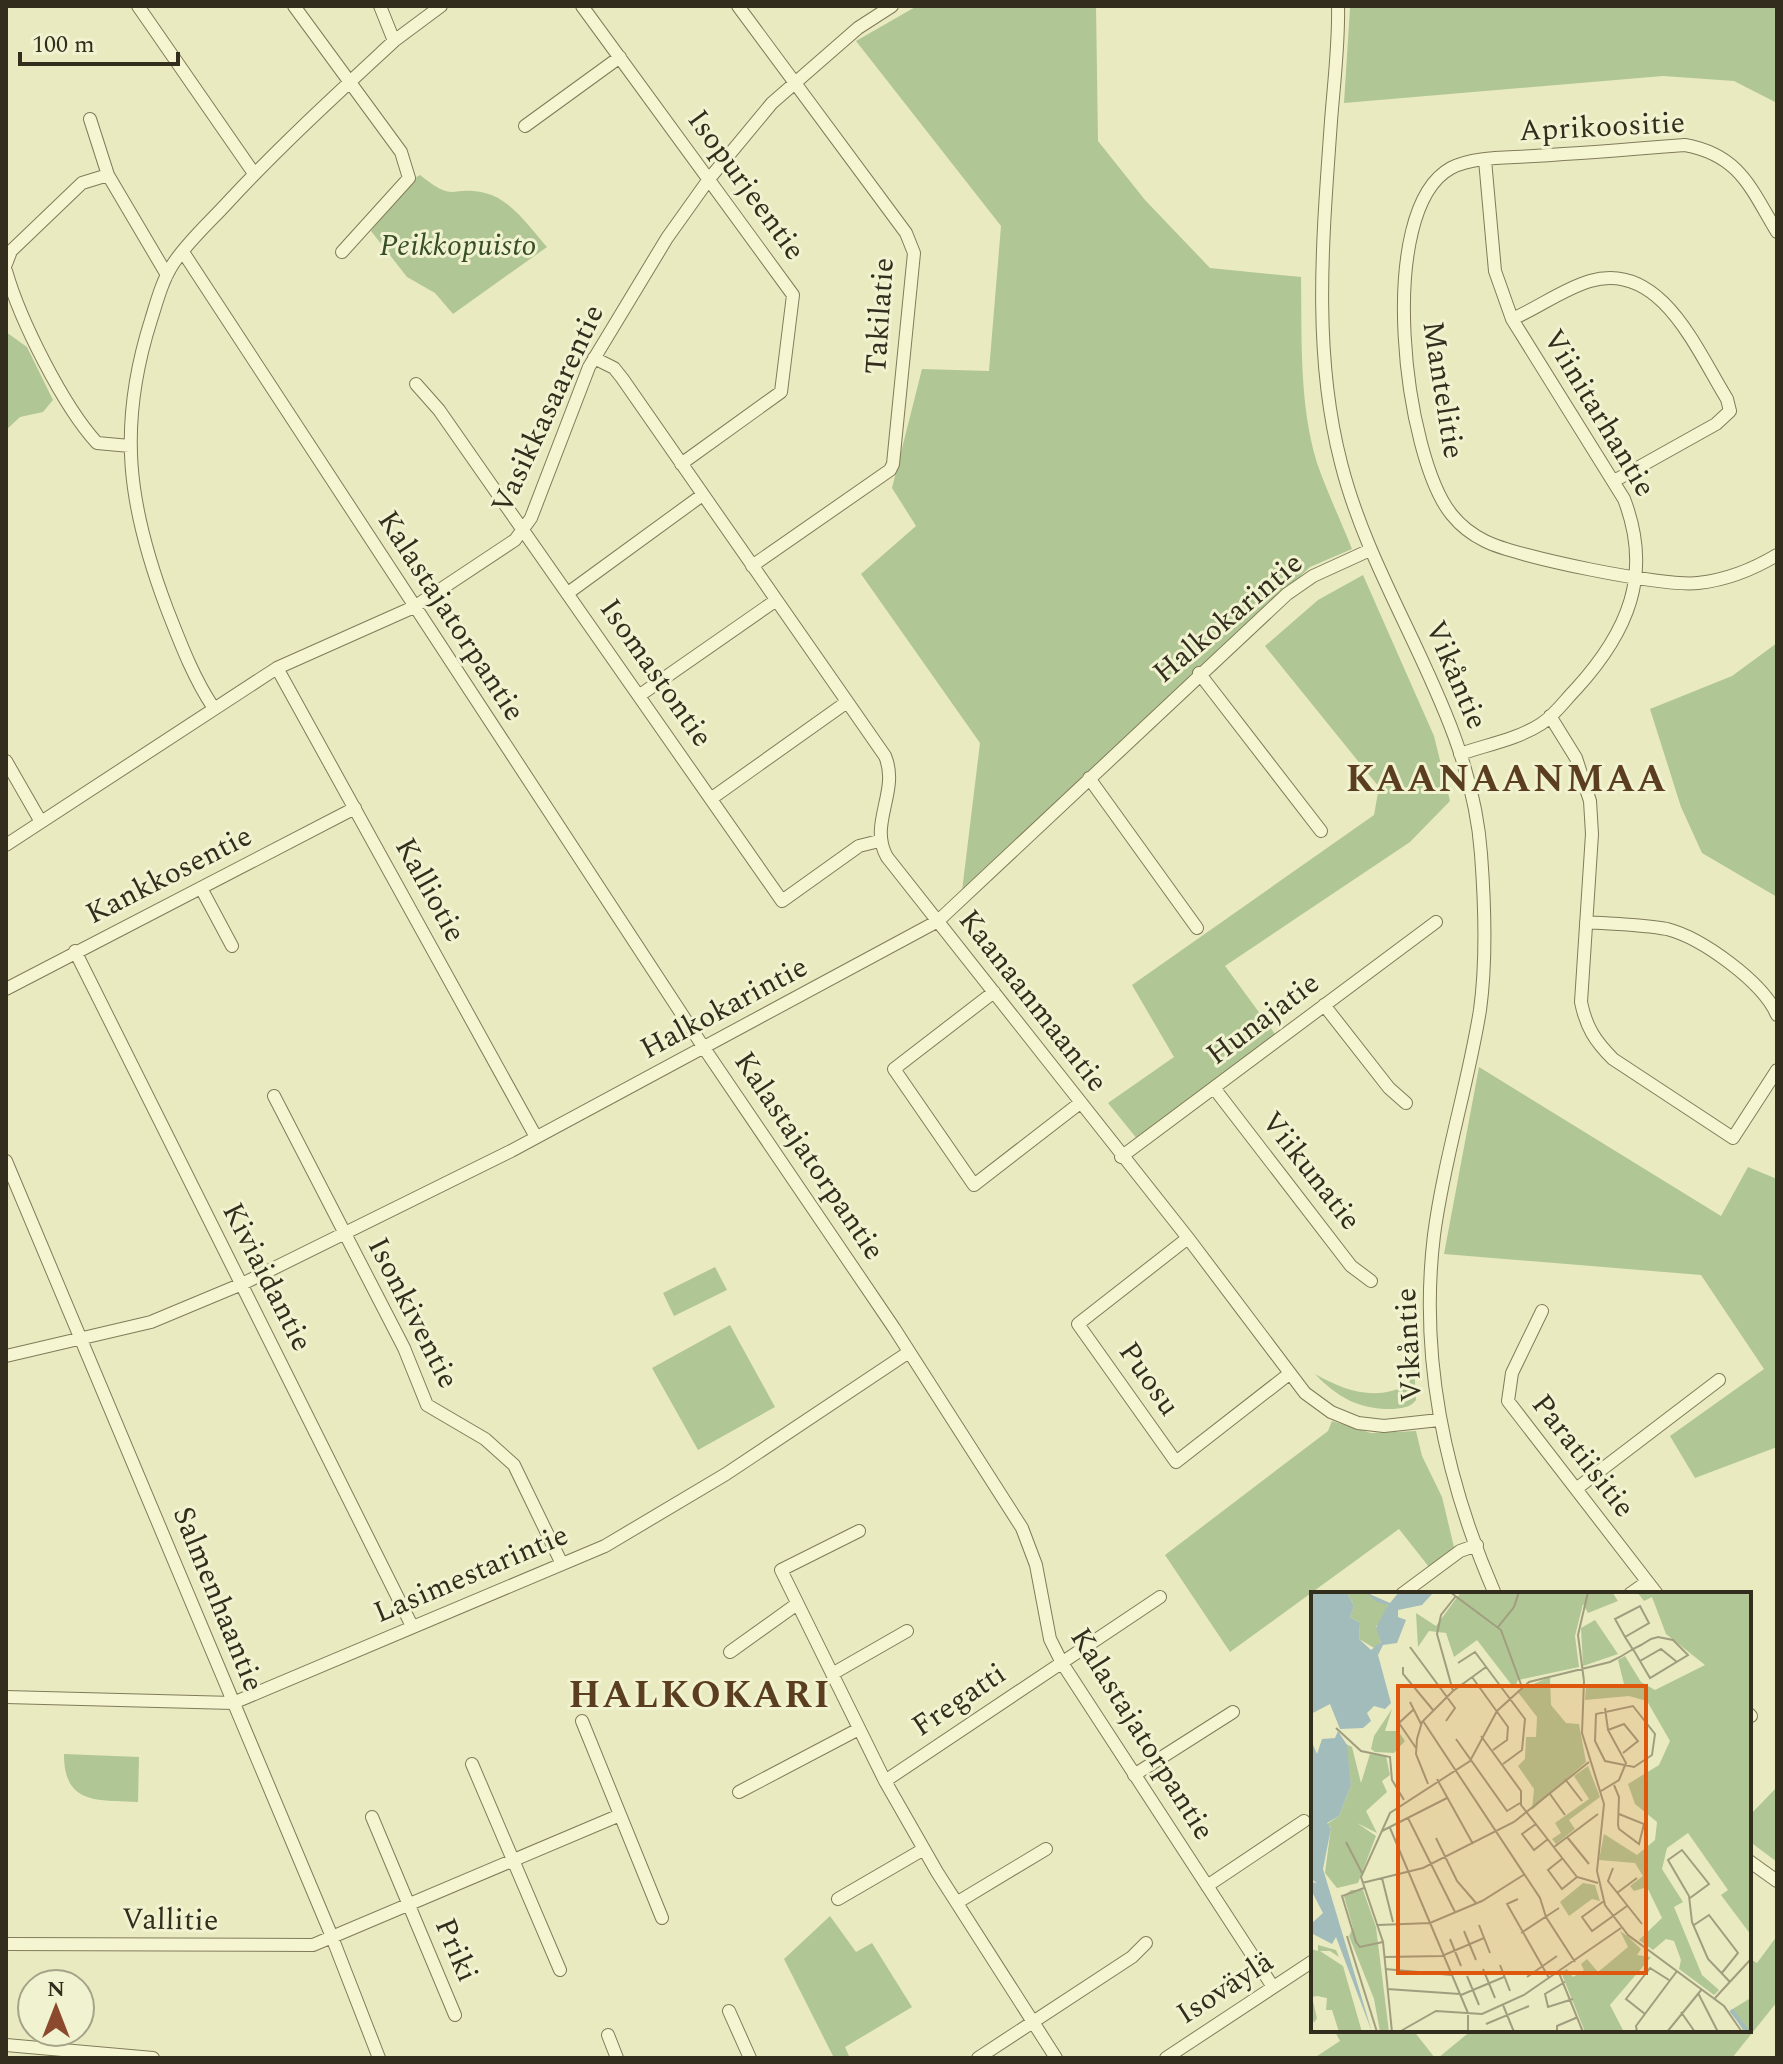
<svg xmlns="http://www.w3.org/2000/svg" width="1783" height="2064" viewBox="0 0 1783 2064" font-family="Spectral,serif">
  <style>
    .green { fill: #b1c695 }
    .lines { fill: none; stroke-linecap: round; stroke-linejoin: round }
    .minor-casing { stroke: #817b59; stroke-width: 14 }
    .minor { stroke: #f5f5d2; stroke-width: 12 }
    .labels { text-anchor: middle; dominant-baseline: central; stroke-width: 6; stroke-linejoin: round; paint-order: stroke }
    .street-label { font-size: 30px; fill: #322d1d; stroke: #f1f2cf }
    .park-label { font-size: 30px; font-style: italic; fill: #364d25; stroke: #f1f2cf }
    .district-label { font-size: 38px; font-weight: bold; letter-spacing: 2px; fill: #5b3e1f; stroke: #f1f2cf }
    .inset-river { fill: none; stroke: #a2bcbc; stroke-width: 4 }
    .inset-road { fill: none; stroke: #a09e7f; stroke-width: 2 }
    .view { fill: #df570d; fill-opacity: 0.15; stroke: #df570d; stroke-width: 4 }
    .inset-edge { fill: none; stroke: #322d1d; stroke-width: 4 }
  </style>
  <rect width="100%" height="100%" fill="#e9eac0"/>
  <!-- green -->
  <path class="green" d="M917,6H1096L1098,141L1145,200L1210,268L1301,277C1302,339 1299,404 1317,463C1327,492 1341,521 1352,549L1310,567L962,891L980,743L861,574L916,526L892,488L922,369L989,371L1001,226L856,41Z
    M1372,6H1775L1777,103L1734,81L1663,76L1344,103L1350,8Z
    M420,175C456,204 449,185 485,193C511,199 530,228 547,247L453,314L435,293L407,277L371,231L411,180Z
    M6,332L27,347L53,400L43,412L20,417L6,430Z
    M1363,575L1434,736L1450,801L1410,842L1225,966L1275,1034L1138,1140L1108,1103L1174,1057L1132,985L1374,815L1379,787L1265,646L1318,600Z
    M1777,643V897L1702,853L1681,807L1650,709L1732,676Z
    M1479,1067L1721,1216L1748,1167L1777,1179V1447L1695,1478L1670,1436L1764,1369L1701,1275L1444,1254Z
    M715,1267L727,1290L674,1316L663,1293Z
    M730,1325L775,1407L698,1450L652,1368Z
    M1414,1366L1416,1400C1411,1407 1403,1408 1394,1409C1360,1410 1338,1398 1315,1374C1345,1391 1376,1402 1409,1384Z
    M1332,1421L1371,1433L1416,1431L1422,1456L1442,1497L1454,1547L1429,1567L1399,1529L1230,1652L1165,1555L1328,1431Z
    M64,1754L139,1757L138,1802C97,1800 64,1805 64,1754Z
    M1777,1787V1862L1749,1841V1816Z
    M830,1916L856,1952L872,1943L912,2007L845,2047L849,2056L834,2058L784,1959Z
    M1777,1936V2002L1732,2058H1438L1472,2030H1749V1958L1757,1963Z
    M1334,2030H1413L1435,2058H1314L1340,2041Z"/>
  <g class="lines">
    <!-- minor casing -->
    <g class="minor-casing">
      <path id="minor" d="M138,6L253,172
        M294,6L401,152L409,178L342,252
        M582,6L793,295L781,392L681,464
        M738,6L906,233L914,253L893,464L890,470L752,566
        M1338,6C1339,44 1334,82 1331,121C1323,235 1312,351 1341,463C1375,598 1471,711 1481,854C1485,906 1487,959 1480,1010C1468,1085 1444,1159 1434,1235C1419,1358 1446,1481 1495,1594
        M394,41L441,6
        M90,119L108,175L167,275
        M525,126L620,57
        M1777,232C1751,189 1740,155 1685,145C1635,149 1584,153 1534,156C1508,158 1474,156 1451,168C1374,210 1404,457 1452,515C1460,525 1473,535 1485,541C1516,557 1664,587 1698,583C1727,580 1752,570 1777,555
        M183,252L704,1048L894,1328L1022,1528L1036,1565L1050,1639L1062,1663L1273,1987
        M6,264L11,251L82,183L108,175
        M6,271C20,320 63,406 97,443L130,446
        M1512,319C1538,308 1563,289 1590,281C1661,260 1697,351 1727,399L1730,411L1716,424L1614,481
        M594,358L614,368L622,378L885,756C900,791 868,824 887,857L1188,1238L1305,1393L1331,1412L1358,1423L1384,1426L1439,1420
        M416,384L439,410L782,901L859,846L879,841
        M568,593L701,496
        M277,668L536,1137
        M1199,673L1321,831
        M640,695L775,601
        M213,707C193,677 180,642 167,609C128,506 117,427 151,320C157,301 162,281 173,264C188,241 211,221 229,201C281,145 338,93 394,41L380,6
        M1550,716L1576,758L1590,801L1592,834L1581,1002C1586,1027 1595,1041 1613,1059L1733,1138L1777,1070
        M1460,754C1486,745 1518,739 1541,724C1555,715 1565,700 1576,689C1628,632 1653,574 1624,499L1512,319L1495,271L1485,160
        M6,761L41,822
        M1089,778L1197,928
        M712,798L847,702
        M6,845L277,668L414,607L515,540L531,518L589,367L667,238L709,179L772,103L858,28L892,6
        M201,888L232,946
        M1586,922C1613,924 1641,924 1667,929C1702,938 1763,982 1777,1015
        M75,951L412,1626
        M6,989L355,808
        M994,992L894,1069L974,1185L1080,1103
        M1324,1005L1389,1088L1406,1103
        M1214,1088L1351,1266L1371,1281
        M274,1096L404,1348L427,1405L485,1439L514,1465L562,1564
        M1121,1157L1436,922
        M6,1161L330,1932L379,2058
        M1188,1238L1078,1324L1176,1462L1289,1374
        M1542,1311L1512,1373L1508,1401L1657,1594
        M6,1356L151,1322L242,1284L511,1151L938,921L1287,594L1313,576L1370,550
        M1576,1489L1719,1380
        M859,1531L781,1570L885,1781L937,1872L1056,2058
        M1402,1594L1460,1551L1477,1545
        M1630,1594L1647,1582
        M730,1652L797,1604
        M832,1674L907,1631
        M6,1697L233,1703L605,1546L726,1474L909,1352
        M1749,1714L1751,1716
        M582,1721L662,1918
        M472,1764L560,1970
        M1134,1775L1233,1712
        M885,1781L1160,1597
        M739,1792L857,1730
        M372,1817L455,2015
        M1749,1861L1777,1881
        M1207,1886L1304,1821
        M838,1899L924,1849
        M958,1902L1046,1849
        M6,1944L313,1945L620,1815
        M729,2011L750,2058
        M608,2035L617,2058
        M6,2045L153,2058
        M978,2058L1132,1957L1146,1943
        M1166,2058L1313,1961"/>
    </g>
    <!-- minor -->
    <use href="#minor" class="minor"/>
  </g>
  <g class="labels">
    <!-- street labels -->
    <g class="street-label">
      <text transform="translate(1602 127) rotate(-3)">Aprikoositie</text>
      <text transform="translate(746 185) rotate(54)">Isopurjeentie</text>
      <text transform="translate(880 316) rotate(-86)">Takilatie</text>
      <text transform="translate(1443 390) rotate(81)">Mantelitie</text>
      <text transform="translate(548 409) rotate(-65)">Vasikkasaarentie</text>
      <text transform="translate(1599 413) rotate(59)">Viinitarhantie</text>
      <text transform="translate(451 616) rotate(57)">Kalastajatorpantie</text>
      <text transform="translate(1228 618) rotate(-40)">Halkokarintie</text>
      <text transform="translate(656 673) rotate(55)">Isomastontie</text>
      <text transform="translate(1456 675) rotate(67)">Vikåntie</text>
      <text transform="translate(169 875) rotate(-27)">Kankkosentie</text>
      <text transform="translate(430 890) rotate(61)">Kalliotie</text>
      <text transform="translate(1033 1001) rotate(52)">Kaanaanmaantie</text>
      <text transform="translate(724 1008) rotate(-28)">Halkokarintie</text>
      <text transform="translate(1263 1019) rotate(-37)">Hunajatie</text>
      <text transform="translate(809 1156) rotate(56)">Kalastajatorpantie</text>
      <text transform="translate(1311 1171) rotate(52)">Viikunatie</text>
      <text transform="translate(267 1277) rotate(63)">Kiviaidantie</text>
      <text transform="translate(413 1313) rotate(63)">Isonkiventie</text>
      <text transform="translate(1409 1345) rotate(-93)">Vikåntie</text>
      <text transform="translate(1149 1379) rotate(55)">Puosu</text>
      <text transform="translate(1583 1456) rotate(52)">Paratiisitie</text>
      <text transform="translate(471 1574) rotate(-23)">Lasimestarintie</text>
      <text transform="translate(218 1599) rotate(68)">Salmenhaantie</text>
      <text transform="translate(959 1700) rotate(-34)">Fregatti</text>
      <text transform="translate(1142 1734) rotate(58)">Kalastajatorpantie</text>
      <text transform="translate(170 1920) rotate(1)">Vallitie</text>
      <text transform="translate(456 1950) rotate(67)">Priki</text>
      <text transform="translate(1225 1988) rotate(-33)">Isoväylä</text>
    </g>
    <!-- park labels -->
    <g class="park-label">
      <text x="458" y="246">Peikkopuisto</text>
    </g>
    <!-- district labels -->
    <g class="district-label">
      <text x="1507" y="780">KAANAANMAA</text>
      <text x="700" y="1696">HALKOKARI</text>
    </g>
  </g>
  <!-- overview -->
  <g transform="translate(1311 1592)">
    <rect width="440" height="440" fill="#e9eac0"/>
    <path d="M36,0L57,1L77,13L71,32L65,34L70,49L65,57L48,47L49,31L39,25L43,14ZM150,0H301L307,9L277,21L272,12L264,44L268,75L207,88L203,96L166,48L143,65L135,41L118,39L107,55L105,21L125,34ZM326,0H440V343L410,303L417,298L377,241L356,256L351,277L372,310L363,315L391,383L408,398L403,403L368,377L370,368L363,349L355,347L342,358L328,348L351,326L336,295L323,299L319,294L332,284L324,271L288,268L293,242L326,263L344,248L346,230L324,212L317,192L348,173L359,149L336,109L318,104L274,108L275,95L313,92L307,68L314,64L330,90L344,98L394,73L355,42L341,5L333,9ZM284,28L307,62L272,74L270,36ZM239,85L240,113L255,131L268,132L275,170L221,218L223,197L207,174L214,167L215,145H225L226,125L206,99ZM81,117L74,139H87L94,149L83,161L64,160L60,157L63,144ZM35,152L41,155L50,191L59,162L75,164L79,183L71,189L76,200L55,219L66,241L46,231L65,244L47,291L26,296L14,281L20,235L16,232L28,224L40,193ZM277,174L289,205L258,228L264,237L245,252L241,247L250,241L244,231L278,207L263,184ZM272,291L284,293L289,309L281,307L258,324L249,310ZM40,298H52L65,335L78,440H69L63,407L38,344L42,336L33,304ZM309,339L331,354L318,346L330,357L326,363L340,365L299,413L313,440H274L250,380L256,377L262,385L273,378L270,372L276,367L287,380L317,355ZM7,353L25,358L28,365L19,359H9L32,374L51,440H28L21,418H15L16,406L6,404L1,405L6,426L3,431L0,421V357L7,359ZM438,407L440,440H433L420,418Z" fill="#b1c695"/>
    <path d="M0,0H36L43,14L39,25L49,31L48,47L60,58L70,50L65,36L77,13L66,10L54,0L79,11L88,0L122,1L111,13L87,18V25L95,28L86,51L72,53L67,63L80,111L74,117L63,114L56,121L60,129L52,136L29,137L19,112L0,122ZM27,139L36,153L40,193L28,224L16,231L20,236L12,277L61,440L25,345L21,352L0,341V332L12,321L0,298V290L6,291L0,287V148L6,162L11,147L24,146Z" fill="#a2bcbc"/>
    <path class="inset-river" d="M0,259L10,291L0,298M420,418L437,440"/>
    <path class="inset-road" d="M139,0L190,38L211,95M277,0L267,43L273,89L271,141L293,212L286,279L294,313L317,343L413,414L431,440M187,35L203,15L208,0M99,55L144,116L135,129M329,69L350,57L366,70M147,71L164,60L214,127L211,158L192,172M92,75V82L122,118M161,85L197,135L196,148L182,158M142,99L175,75M99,110L110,132M322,114L344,142L341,163L323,175L294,169L284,149L285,122ZM102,118L88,131L105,156M112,129L229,306L235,325L264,370M25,136L50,159L79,165L81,188L93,208M297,138L313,132L327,149L312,161M170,144L210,199V213L266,285L287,291M145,147L196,219L209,211M126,187L162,252M254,187L271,209M117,192L105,162L106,147L111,130L142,99L126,42L130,23L145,4M303,193L308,205L307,233L308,237L328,252L333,232L308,222M290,199L308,188L315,171L297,138L294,116M239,202L254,223M97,226L144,320M225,232L211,242L223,258L237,247M79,236L157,421V440M71,239L136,206M256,245L278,272M125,246L146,289L165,311M35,250L51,281M243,255L287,222M252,266L237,278L251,297L266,285M302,276L297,289L331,332M71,286L82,330M51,291L112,276L203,230L278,170M53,296L31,304L45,350L49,355L72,350M306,301L326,286M379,306L398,292L371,258L357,268L378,304L381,330L397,367L419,390M207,307L196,312L238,386M293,309L271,325L281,339L316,314M67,333L119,331L171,309L214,282M168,333L179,361M383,333L398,323L427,361L410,382M153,339L165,368M210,341L248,316M36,344L66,440M139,347L150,374M74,365L131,364L173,346M189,373L199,399M74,377L141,383M172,377L184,406M248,381L272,440M156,384L168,413M216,385L246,364M254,390L234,402L237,415L262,407M76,397L149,402M387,401L407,440M150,403L193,385M404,406L440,367M192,413L203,440M370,420L384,440M334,422L315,407L339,376L358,388M175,432L218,414M81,440L72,350L50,285L79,221L159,169L186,119L218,90L299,70L309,65L322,57L330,53L340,47L347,45L362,48L377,63L339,86L329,69L322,57L321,56L314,45L304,27L329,14L338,31L314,45M88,440L125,419L171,422L213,403L310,336M246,440V434L267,425M326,440L325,434L366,379M356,440L391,397"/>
    <path class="view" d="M87,94H335V381H87Z"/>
    <rect width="440" height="440" class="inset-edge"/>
  </g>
  <!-- border -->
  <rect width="1783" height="2064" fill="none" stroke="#322d1d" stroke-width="16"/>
  <!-- north arrow -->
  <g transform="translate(56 2008)"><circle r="38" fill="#f1f2cf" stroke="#a5a388" stroke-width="2"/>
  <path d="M0-6L14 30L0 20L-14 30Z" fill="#8b4a2e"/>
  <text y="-12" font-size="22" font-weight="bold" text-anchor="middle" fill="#322d1d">N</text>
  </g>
  <!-- scale -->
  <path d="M20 52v12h158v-12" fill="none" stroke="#322d1d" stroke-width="4"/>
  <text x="32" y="52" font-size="24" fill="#322d1d" stroke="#f1f2cf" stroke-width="6" paint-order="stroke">100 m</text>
</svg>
